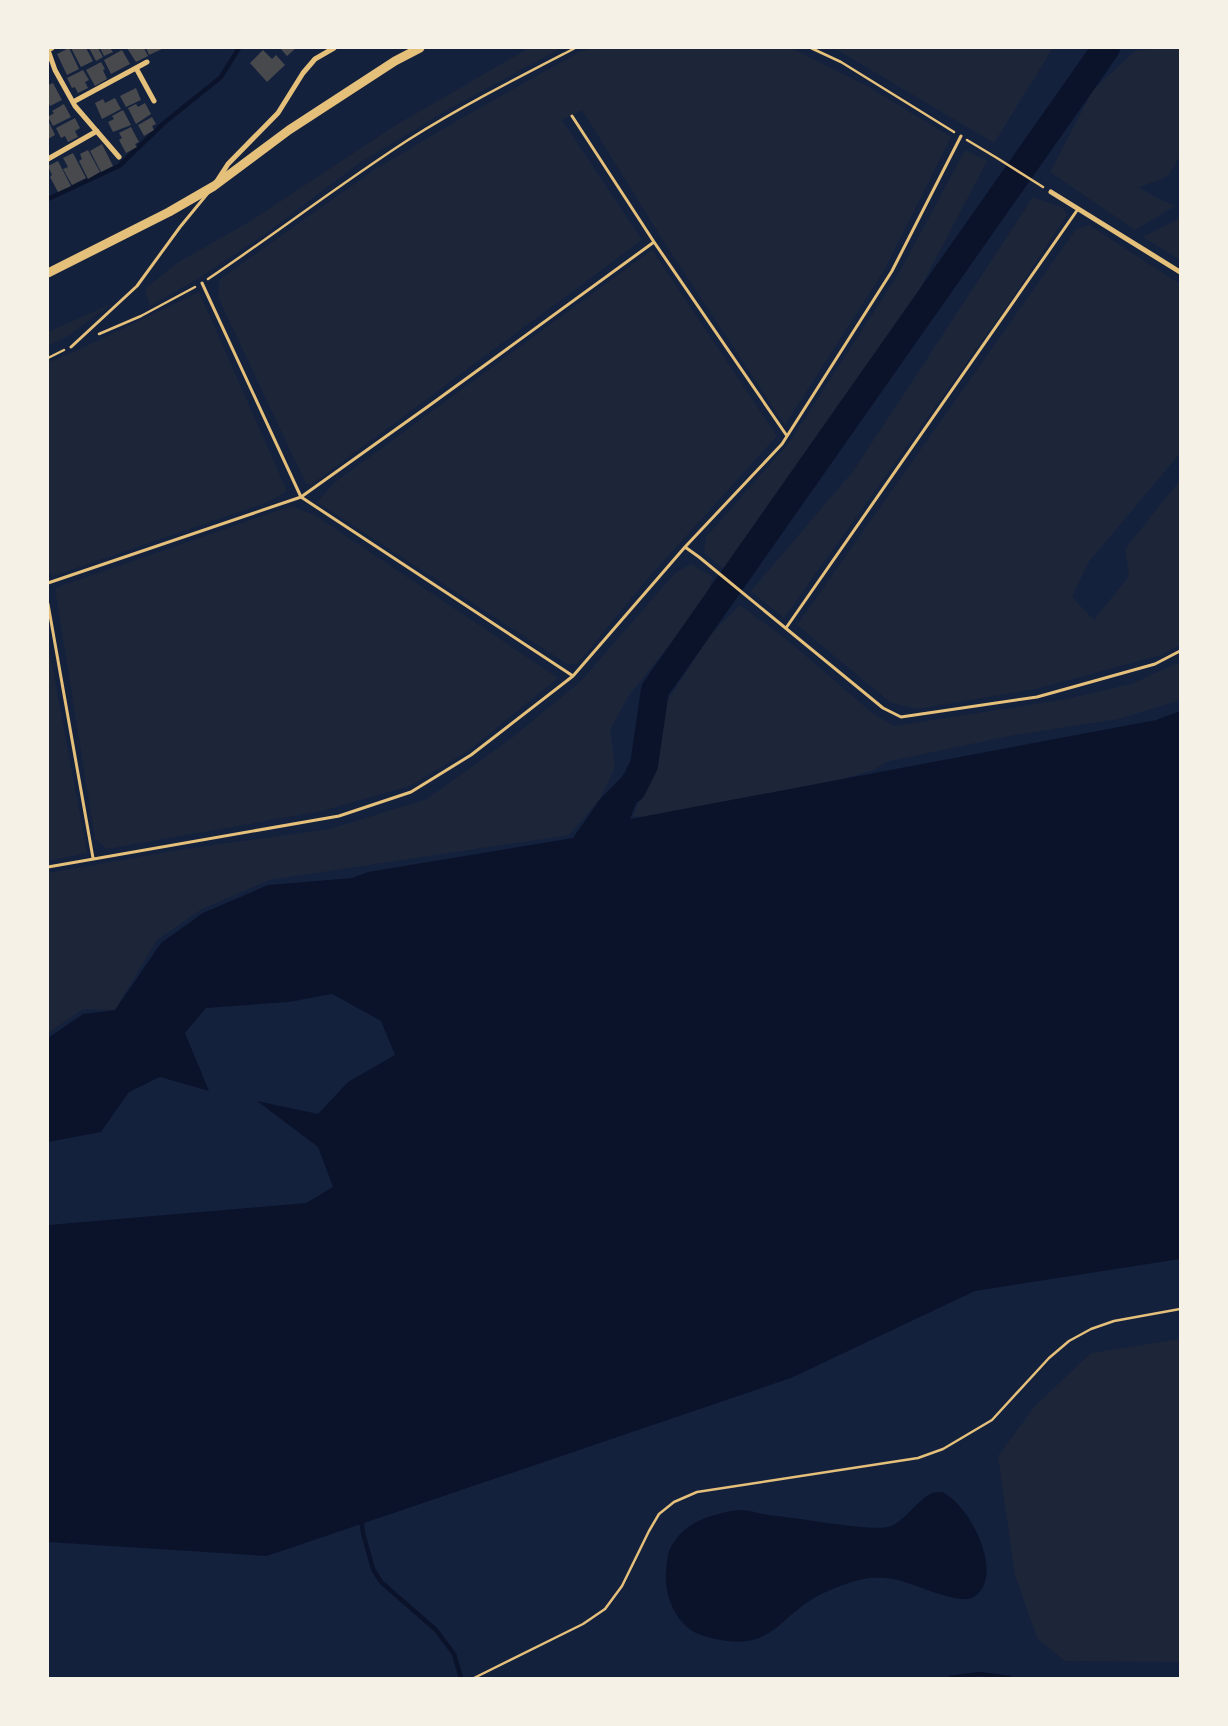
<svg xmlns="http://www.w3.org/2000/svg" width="1228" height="1726" viewBox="0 0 1228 1726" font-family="'Open Sans',sans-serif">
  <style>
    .green { fill: #1d2539 }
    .water { fill: #0b132b }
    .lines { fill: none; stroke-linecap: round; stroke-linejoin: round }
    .stream { stroke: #0b132b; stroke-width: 4.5 }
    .river { stroke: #0b132b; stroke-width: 28 }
    .building { fill: #48494c }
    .path { stroke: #e5c07b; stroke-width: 2.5 }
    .service { stroke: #e5c07b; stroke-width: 3 }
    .minor { stroke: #e5c07b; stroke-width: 5 }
    .tertiary { stroke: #e5c07b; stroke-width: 9 }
  </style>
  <rect width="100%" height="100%" fill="#14213d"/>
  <!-- green -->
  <path class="green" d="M529,48H561L449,109L358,164L262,236L199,278L150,306L145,289L177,263L249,222L396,125Z
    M594,48H791L867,86L951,137L885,269L785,425L664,242L582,110L562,120L642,240L312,484H306L218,297L220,279L374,170L458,120L581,51Z
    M834,48H1053L994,143Z
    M1153,48H1180V156L1169,175L1160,180L1139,187L1155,197L1175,206L1135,230L1050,172L1093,90L1135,51Z
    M965,150L987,161L904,319L793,482L729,572L704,553L706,537L789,443L899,273Z
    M1033,197L1063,208L1067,215L1007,306L784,618L751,591L854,470Z
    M1180,218V260L1143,237Z
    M1089,225L1180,284V453L1088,563L1072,597L1094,620L1129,576L1125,549L1180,480V645L1161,655L1036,689L917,709L891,703L797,625L1076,229Z
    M652,250L777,436L649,577L577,664H567L317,502L334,483Z
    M199,292L287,491L268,502L53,576L48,571V362L74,352Z
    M111,304L70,335L48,346V332Z
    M291,506L316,516L558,678L468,751L410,786L322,811L107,849L95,839L55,588Z
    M691,564L713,577L703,604L629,695L610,730L615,767L600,799L569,835L269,880L202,909L157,940L115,1010L83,1009L48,1033V873L185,849L330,829L427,799L513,737L581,681L675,573Z
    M740,605L786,639L871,712L894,726L1067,699L1131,684L1180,662V700L1119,719L1014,735L886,762L874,770L838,780L650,818L633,816L651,772L664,706L711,634Z
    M48,642L87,853L48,861Z
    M1180,1339V1662L1065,1661L1037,1638L1015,1575L998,1456L1035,1406L1091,1353Z"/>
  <!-- water -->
  <path class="water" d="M1180,711V1259L975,1291L791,1378L267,1556L48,1542V1225L306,1203L333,1187L318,1147L257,1101L318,1114L348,1082L395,1055L381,1021L332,994L289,1002L206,1008L185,1033L209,1091L160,1077L129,1092L101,1132L48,1142V1038L83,1014L115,1010L161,943L203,913L268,885L352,878L368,872L573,838L600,799L645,754L654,750L652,762L630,819L1156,720Z
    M942,1492C970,1504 1008,1579 972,1598C959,1605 910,1582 893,1579C884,1578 873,1577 864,1579C848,1582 829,1590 814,1598C778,1620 770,1649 721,1640C709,1638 696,1635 687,1627C672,1614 664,1591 666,1571C667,1565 667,1556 669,1551C677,1533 691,1523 708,1517C718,1514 730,1510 741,1510C750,1510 760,1514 769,1515C797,1518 824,1523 851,1526C863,1527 877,1529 888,1527C902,1524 918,1500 930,1494C933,1492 938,1492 942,1492Z"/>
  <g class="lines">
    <!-- stream -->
    <path class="stream" d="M48,199L119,166L164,123L221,77L239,48
      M361,1518L363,1533L373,1569L381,1582L436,1630L454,1654L461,1678
      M950,1678L979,1674L1010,1678"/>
    <!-- river -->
    <path class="river" d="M632,789L644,765L655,690L1106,48"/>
  </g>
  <!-- building -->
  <path class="building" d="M69,48L79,69L67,75L57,54Z
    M71,48H86L93,61L81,67Z
    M89,48H98L103,57L96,61Z
    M100,48H110L113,52L104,56Z
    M127,48H144L148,56L136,62Z
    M146,48H164L149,55Z
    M280,48H296L287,56Z
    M122,50L130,64L111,74L104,60Z
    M263,50L272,59L276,55L285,65L267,82L250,63Z
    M101,62L105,69L103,70L107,79L95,86L86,70Z
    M83,70L89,80L85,82L88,88L78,93L75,87L72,88L67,78Z
    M53,83L62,100L50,106L48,102V85Z
    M136,88L141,100L126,107L120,96Z
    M115,98L121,109L102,119L95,103L103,99L105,103Z
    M145,103L151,114L136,124L128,108L136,104L138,107Z
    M64,104L71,117L53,126L48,117L54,113L52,111Z
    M123,110L131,125L113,132L108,122L114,119L112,116Z
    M152,117L156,124L152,126L154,130L144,136L138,125Z
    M75,118L80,128L75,131L78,137L68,142L65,136L61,138L56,128Z
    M48,120L55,135L48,139Z
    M131,127L139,142L135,144L137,147L126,153L119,140L122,138L119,133Z
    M102,144L113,166L101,172L90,151Z
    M88,150L100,172L88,179L79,161L82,159L80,154Z
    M73,153L86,178L72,185L63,169L68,167L63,158Z
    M58,161L71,186L58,192L50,177L52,175L48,166Z"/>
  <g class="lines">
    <!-- path -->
    <path class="path" d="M811,48L841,62L954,132
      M967,140L997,158
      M997,158L1043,187
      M208,279C275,234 340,184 408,140C462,106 519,77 575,48
      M99,334L141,316L195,287
      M48,358L64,350
      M474,1678L583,1624L605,1609L622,1586L649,1531L659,1514L674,1502L697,1492L918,1458L943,1449L992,1420L1049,1358L1069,1341L1091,1329L1114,1321L1180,1309"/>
    <!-- service -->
    <path class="service" d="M572,116L654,242L787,436
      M202,283L301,497L573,676
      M71,347L137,286L180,227L208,193
      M685,547L782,444L892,271L961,136
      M48,583L301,497L430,405L654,242
      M48,604L93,858
      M786,628L1078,209
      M48,867L339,816L411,792L471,755L573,676L685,547L699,557L883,708L901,717L1037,697L1155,664L1180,651"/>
    <!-- minor -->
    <path class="minor" d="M52,48L48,50L55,70L75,106L119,157
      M136,68L154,101
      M73,102L147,62
      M48,159L97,131
      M217,181L228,164L278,113L303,73L315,59L334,48
      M1051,192L1180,272"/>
    <!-- tertiary -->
    <path class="tertiary" d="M48,273L169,212L214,186L289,130L395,61L420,48"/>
  </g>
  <!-- border -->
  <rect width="1228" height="1726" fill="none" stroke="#f6f1e7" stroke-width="98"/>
</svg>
